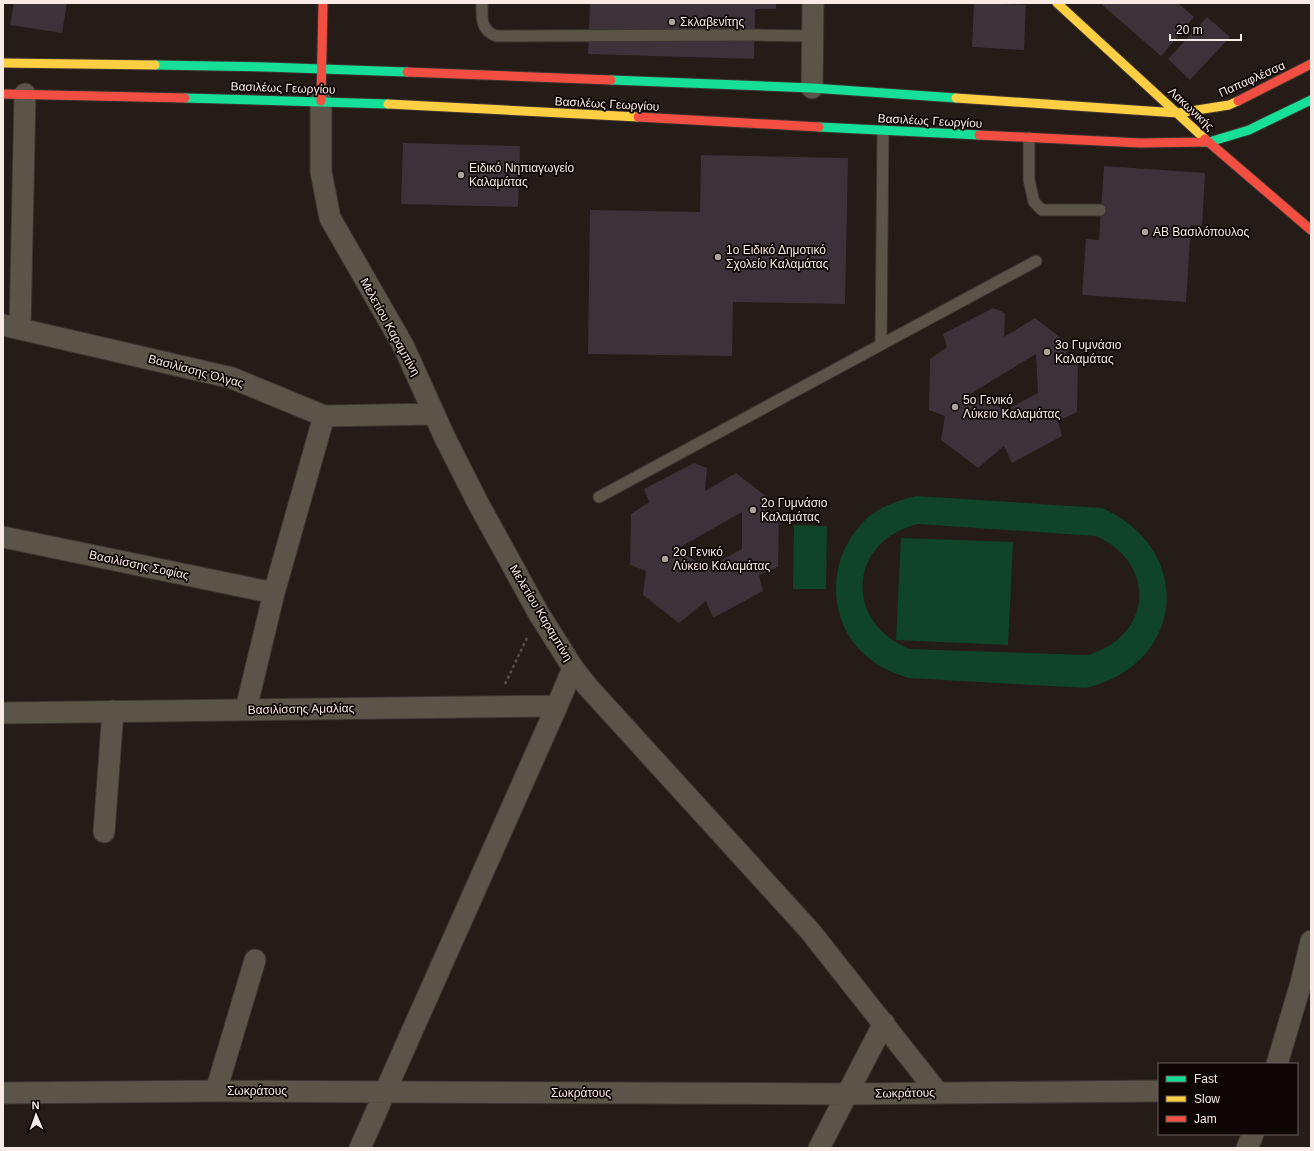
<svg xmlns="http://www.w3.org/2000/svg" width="1314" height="1151" viewBox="0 0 1314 1151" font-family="Helvetica,sans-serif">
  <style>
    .green { fill: #0f4428; fill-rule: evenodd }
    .building { fill: #3d3239; fill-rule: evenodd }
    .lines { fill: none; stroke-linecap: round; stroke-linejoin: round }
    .lane-casing { stroke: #3d3531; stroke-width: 13 }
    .street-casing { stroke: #3d3531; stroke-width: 23 }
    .fast-casing { stroke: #3d3531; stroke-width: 11 }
    .slow-casing { stroke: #3d3531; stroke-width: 11 }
    .jam-casing { stroke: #3d3531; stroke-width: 11 }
    .path { stroke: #585148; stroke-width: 2.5; stroke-dasharray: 3 3; stroke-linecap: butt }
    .lane { stroke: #5a5548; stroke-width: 11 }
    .street { stroke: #5a5548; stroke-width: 21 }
    .fast { stroke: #16e098; stroke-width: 9 }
    .slow { stroke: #ffcf43; stroke-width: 9 }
    .jam { stroke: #f24e42; stroke-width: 9 }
    .poi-dot { fill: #aea29d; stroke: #0e0604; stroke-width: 1.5 }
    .labels { text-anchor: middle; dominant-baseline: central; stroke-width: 3.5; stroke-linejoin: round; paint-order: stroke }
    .poi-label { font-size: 12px; fill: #f8eae5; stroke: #0e0604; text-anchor: start }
    .street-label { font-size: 12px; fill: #f8eae5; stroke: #0e0604 }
  </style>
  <rect width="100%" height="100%" fill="#251b17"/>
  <!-- green -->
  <path class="green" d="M916,496L1102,508C1195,549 1186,664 1086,688L909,678C892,673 876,666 863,653C823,615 829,549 871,515C884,505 900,500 916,496ZM918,524L1096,536C1157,563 1153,636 1088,655L910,649C843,623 848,541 918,524Z
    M794,525L827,526L826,589H793Z
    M901,538L1013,542L1008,645L896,640Z"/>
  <!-- building -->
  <path class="building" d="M14,3H67L62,33L10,25Z
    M590,3H776V9H755L754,59L588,54Z
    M974,3L1026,5L1024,50L972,47Z
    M1103,3H1178L1194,17L1161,56L1102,5Z
    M1207,17L1230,37L1190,80L1168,59Z
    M403,143L520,146L518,207L401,204Z
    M701,155L848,158L845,304L733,302L732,356L588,354L590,210L700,212Z
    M1104,166L1205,173L1202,226L1191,225L1186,302L1082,295L1086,239L1099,240Z
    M993,308L1005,313L1004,337L1035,318L1071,346L1060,361H1078L1077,412L1058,421L1062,436L1012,463L1004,446L978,468L941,440L945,416L929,410L930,359L947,347L943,334ZM1036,354L1038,393L1006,410L970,394Z
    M694,463L707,468L705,491L736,473L772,501L761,516H779L778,567L759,575L763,591L713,618L706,601L679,623L643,595L646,571L630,565L631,514L649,502L644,489ZM742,512V549L708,567L675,550Z"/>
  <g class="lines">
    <!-- lane casing -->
    <g class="lane-casing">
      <path id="lane" d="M482,3C482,17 480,30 496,36L754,35L813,36
        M1029,138V180L1034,202L1042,210H1100
        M881,344L883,131
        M599,497L1036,261"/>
    </g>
    <!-- street casing -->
    <g class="street-casing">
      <path id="street" d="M812,88L813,3
        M321,101V172L330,218L404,347L445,438L478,503L539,614L573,668L588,687L810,931L938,1093
        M3,325L232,378L324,416L434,414
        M20,329L25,94
        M3,537L274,593
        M246,709L274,593L324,416
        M3,713L557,706L573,668
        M104,832L113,711
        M1277,1064L1301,983L1311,941
        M216,1091L255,960
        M3,1093L216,1091L847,1094L1159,1091
        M360,1148L557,706
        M819,1148L884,1023
        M1247,1148L1253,1134"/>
    </g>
    <!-- fast casing -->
    <g class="fast-casing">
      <path id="fast" d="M155,65L266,67L407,72
        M611,80L812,88L956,98
        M185,98L388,104
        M819,127L979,135
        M1203,142H1209L1249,130L1311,100"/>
    </g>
    <!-- slow casing -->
    <g class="slow-casing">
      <path id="slow" d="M1057,3L1205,139
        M3,63L155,65
        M956,98L1178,113L1229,105L1238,101
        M388,104L638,117"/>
    </g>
    <!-- jam casing -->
    <g class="jam-casing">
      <path id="jam" d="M407,72L611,80
        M3,94L185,98
        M321,101L323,3
        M1238,101L1311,64
        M638,117L819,127
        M979,135L1140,143L1203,142
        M1205,139L1311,230"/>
    </g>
    <!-- path -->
    <path class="path" d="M505,684L527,638"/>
    <!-- lane -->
    <use href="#lane" class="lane"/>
    <!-- street -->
    <use href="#street" class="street"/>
    <!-- fast -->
    <use href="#fast" class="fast"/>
    <!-- slow -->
    <use href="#slow" class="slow"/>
    <!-- jam -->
    <use href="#jam" class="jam"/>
  </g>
  <!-- markers -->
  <g class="poi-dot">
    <circle cx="672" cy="22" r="4"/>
    <circle cx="461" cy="175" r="4"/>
    <circle cx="1145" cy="232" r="4"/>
    <circle cx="718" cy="257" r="4"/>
    <circle cx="1047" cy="352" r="4"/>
    <circle cx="955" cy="407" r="4"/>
    <circle cx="753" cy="510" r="4"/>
    <circle cx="665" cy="559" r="4"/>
  </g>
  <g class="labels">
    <!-- poi labels -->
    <g class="poi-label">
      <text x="680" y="22">Σκλαβενίτης</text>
      <text x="469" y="168">Ειδικό Νηπιαγωγείο<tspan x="469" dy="14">Καλαμάτας</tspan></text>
      <text x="1153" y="232">ΑΒ Βασιλόπουλος</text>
      <text x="726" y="250">1ο Ειδικό Δημοτικό<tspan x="726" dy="14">Σχολείο Καλαμάτας</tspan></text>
      <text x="1055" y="345">3ο Γυμνάσιο<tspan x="1055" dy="14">Καλαμάτας</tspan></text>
      <text x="963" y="400">5ο Γενικό<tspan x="963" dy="14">Λύκειο Καλαμάτας</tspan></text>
      <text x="761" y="503">2ο Γυμνάσιο<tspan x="761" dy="14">Καλαμάτας</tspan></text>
      <text x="673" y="552">2ο Γενικό<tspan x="673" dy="14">Λύκειο Καλαμάτας</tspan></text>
    </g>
    <!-- street labels -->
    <g class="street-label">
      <text transform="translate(1252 79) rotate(-24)">Παπαφλέσσα</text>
      <text transform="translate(283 88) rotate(2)">Βασιλέως Γεωργίου</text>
      <text transform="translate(607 104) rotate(3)">Βασιλέως Γεωργίου</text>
      <text transform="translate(1191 109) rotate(43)">Λακωνικής</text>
      <text transform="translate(930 121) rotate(3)">Βασιλέως Γεωργίου</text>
      <text transform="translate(390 327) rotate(61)">Μελετίου Καραμπίνη</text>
      <text transform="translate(196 371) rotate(15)">Βασιλίσσης Όλγας</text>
      <text transform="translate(139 565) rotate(12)">Βασιλίσσης Σοφίας</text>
      <text transform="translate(541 613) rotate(59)">Μελετίου Καραμπίνη</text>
      <text transform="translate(301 709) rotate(-1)">Βασιλίσσης Αμαλίας</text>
      <text x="257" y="1091">Σωκράτους</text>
      <text x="581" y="1093">Σωκράτους</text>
      <text transform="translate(905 1093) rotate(-1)">Σωκράτους</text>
    </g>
  </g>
  <!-- border -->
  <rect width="1314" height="1151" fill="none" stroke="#f8eae5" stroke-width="8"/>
  <!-- legend -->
  <rect x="1158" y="1063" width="140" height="72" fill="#0e0604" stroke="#6c615e"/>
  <rect x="1166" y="1076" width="20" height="6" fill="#16e098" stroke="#6c615e"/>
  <text x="1194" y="1083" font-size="12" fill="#f8eae5">Fast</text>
  <rect x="1166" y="1096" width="20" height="6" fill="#ffcf43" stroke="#6c615e"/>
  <text x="1194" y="1103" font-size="12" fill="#f8eae5">Slow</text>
  <rect x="1166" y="1116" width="20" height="6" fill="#f24e42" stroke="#6c615e"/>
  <text x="1194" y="1123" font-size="12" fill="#f8eae5">Jam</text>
  <!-- north arrow -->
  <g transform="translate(36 1115) rotate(358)" stroke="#0e0604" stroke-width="3" paint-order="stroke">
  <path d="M0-3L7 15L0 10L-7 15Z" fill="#f8eae5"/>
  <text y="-6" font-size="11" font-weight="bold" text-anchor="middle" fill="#f8eae5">N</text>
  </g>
  <!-- scale -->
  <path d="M1170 34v6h71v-6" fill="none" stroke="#f8eae5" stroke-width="2"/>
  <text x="1176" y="34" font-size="12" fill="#f8eae5" stroke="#0e0604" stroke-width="3" paint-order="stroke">20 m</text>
</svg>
